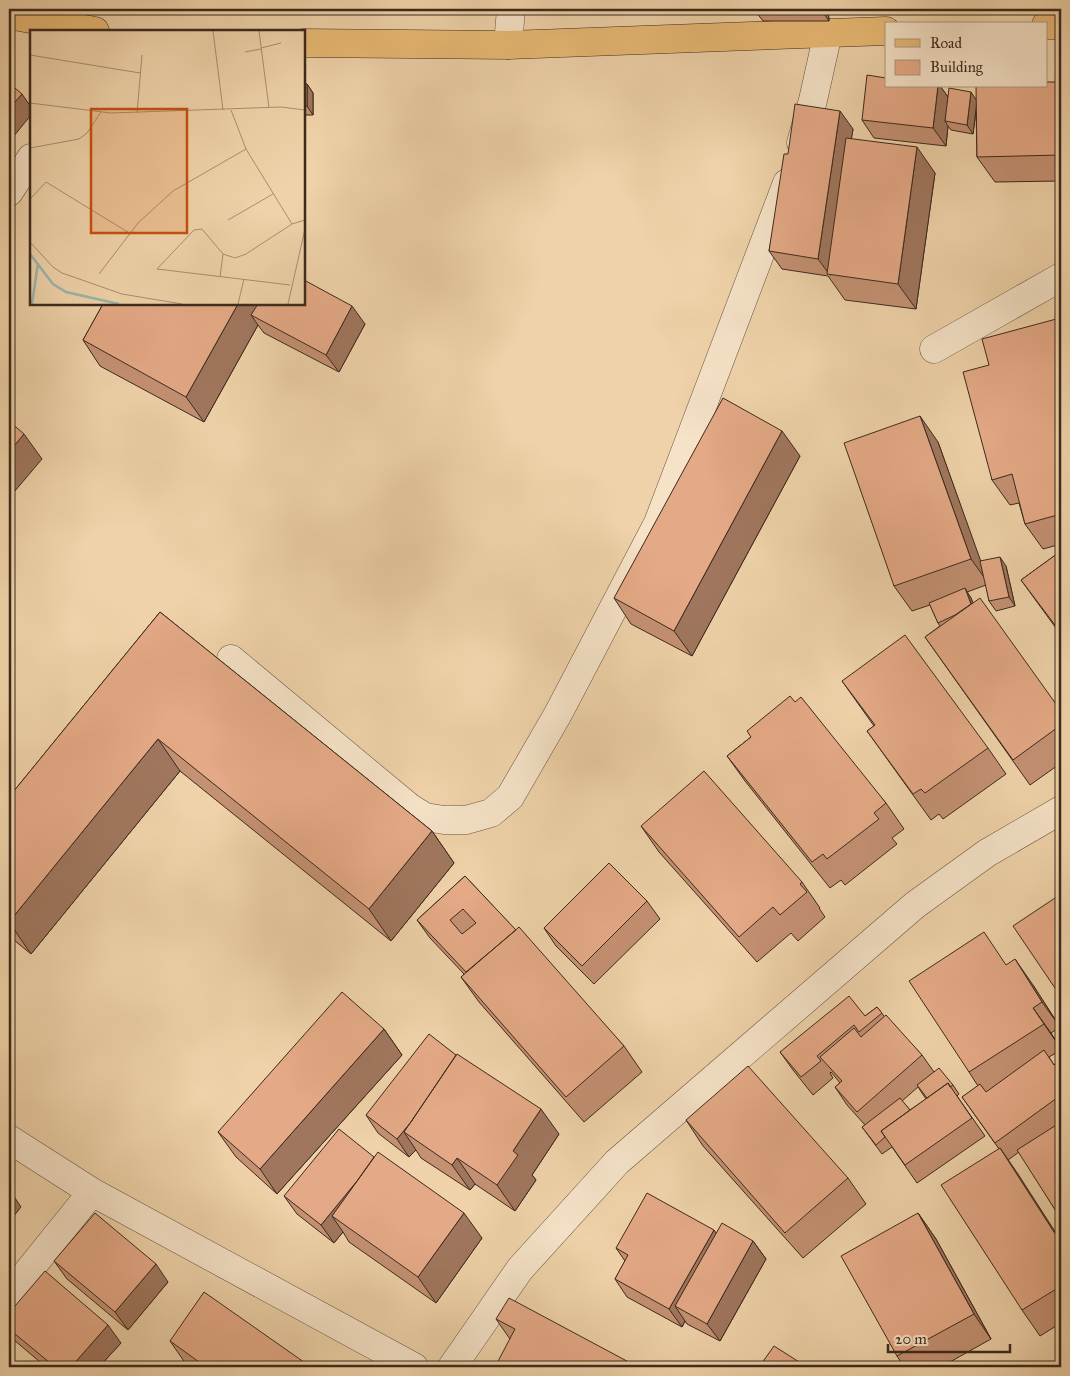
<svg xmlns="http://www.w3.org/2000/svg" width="1070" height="1376" viewBox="0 0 1070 1376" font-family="'IM FELL Great Primer',serif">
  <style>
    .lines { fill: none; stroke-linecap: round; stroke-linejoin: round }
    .minor-casing { stroke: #695440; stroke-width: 29 }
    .major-casing { stroke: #3c2a1d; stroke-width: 29 }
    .minor { stroke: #f5e2c7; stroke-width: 28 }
    .major { stroke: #e8b974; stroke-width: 28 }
    .wall { fill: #c49173; stroke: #3c2a1d; fill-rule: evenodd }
    .shaded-wall { fill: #a0765e; stroke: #3c2a1d }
    .building { fill: #e4a986; stroke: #3c2a1d; fill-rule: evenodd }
    .inset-river { fill: none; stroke: #9ab6ae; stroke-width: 2.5 }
    .inset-road { fill: none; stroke: #a78f71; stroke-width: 1 }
    .view { fill: #c6500f; fill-opacity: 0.15; stroke: #c6500f; stroke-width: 2.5 }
    .inset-edge { fill: none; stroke: #3c2a1d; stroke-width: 2.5 }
  </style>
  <rect width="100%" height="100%" fill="#efd2a9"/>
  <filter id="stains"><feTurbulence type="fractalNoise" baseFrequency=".004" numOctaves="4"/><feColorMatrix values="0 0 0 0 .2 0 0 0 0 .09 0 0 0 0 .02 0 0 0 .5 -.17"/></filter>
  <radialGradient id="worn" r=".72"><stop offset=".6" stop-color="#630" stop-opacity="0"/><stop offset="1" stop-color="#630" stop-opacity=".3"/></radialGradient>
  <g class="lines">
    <!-- minor casing -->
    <g class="minor-casing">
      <path id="minor" d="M508,45L511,9
        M801,143L813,100L828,33
        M9,192L31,158
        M934,349L1061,277
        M231,659L409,807L425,817L444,820H466L491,813L510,797L558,714L658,523L787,183
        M9,1139L92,1192L414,1367
        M9,1295L92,1192
        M452,1367L520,1269L617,1162L915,905L987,853L1061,810"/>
    </g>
    <!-- major casing -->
    <g class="major-casing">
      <path id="major" d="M9,15L95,31
        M1046,25H1061
        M304,43L508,45L886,31"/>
    </g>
    <!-- minor -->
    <use href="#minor" class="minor"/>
    <!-- major -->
    <use href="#major" class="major"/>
  </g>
  <!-- wall -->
  <path class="wall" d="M756,9H828L829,21H763L756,12Z
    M1061,82V181L995,182L977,157L976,111L973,134L951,130L948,126L946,146L874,138L862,120L886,86H940L948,97L976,99Z
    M304,84H307L313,93V115H304Z
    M853,129L851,139L935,173L916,309L845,300L828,276L782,269L769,251L788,154Z
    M103,304L365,324L339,372L264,333L258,325L204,422L100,366L83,340Z
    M1060,318L1061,320V544L1043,549L1025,524L1019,503L1010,505L992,480L989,365Z
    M938,442L980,561L1006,566L1015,606L996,611L989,601L986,585L967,592L971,598L973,603L1061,711V763L1030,785L925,637L940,626L938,623L930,605L912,611L894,586Z
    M800,456L692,656L631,624L614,598Z
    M1061,551V635L1021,580Z
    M160,612L432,831L454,863L391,941L180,771L31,954L9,936V797Z
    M842,681L988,748L1006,774L943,819L939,814L931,820L867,731L874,726Z
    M795,702L886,803L904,829L892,838L897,844L845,885L841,880L830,888L745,781L727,756Z
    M641,826L802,882L820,908H819L825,917L798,941L791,933L757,962L659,852Z
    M465,876L624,1046L642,1072L584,1122L479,1002L461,977L464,974L430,938L417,920Z
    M647,901L660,919L594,984L556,946L544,928Z
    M1007,964L1033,985L1060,1027L1051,1033L1061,1050L1049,1057L1054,1065L1061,1060V1219L1019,1152L1008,1160L1061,1241V1323L1040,1336L1022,1310L999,1149L962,1097L978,1086L969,1072Z
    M877,1007L884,1016L922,1055L934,1072L953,1085L959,1094L957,1096L985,1136L917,1183L892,1147L882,1154L862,1127L865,1125L847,1105L835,1087L840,1083L831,1072L830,1073L833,1078L813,1095L793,1070L780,1052L865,1016ZM918,1087L926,1099L910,1110L902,1101Z
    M384,1029L402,1055L277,1194L236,1157L218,1132Z
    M366,1115L559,1134L532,1175L536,1180L515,1211L475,1184L470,1190L421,1158L416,1150L409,1157L378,1133Z
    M686,1120L848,1178L866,1204L803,1258L703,1146Z
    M374,1157L482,1238L436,1303L349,1242L343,1232L334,1243L297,1214L284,1196Z
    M918,1213L936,1239L991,1339L941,1367H904L897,1356Z
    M716,1233L753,1241L766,1259L720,1341L687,1324L685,1321L682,1327L627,1297L615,1279L625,1261L616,1248Z
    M54,1261L168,1282L128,1330L67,1279Z
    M9,1313L121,1343L99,1367H46L14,1340L9,1333Z
    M496,1319L638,1367L510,1339Z
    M170,1341L311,1367H188Z"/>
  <!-- shaded-wall -->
  <path class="shaded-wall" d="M822,9H828L829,21L822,11Z
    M307,84L313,93V115L307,106Z
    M938,86H940L951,101L945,121L948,126L946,146L933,128Z
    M971,92L977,101L973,134L967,125Z
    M22,94L31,107V115L9,142V109Z
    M840,111L853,129L831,275L829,274L818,259Z
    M917,147L935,173L916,309L898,284Z
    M238,304H270L251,315L258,325L204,422L186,397Z
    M352,306L365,324L339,372L326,355Z
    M920,416L938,442L989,584L971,559Z
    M782,431L800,456L692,656L674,631Z
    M24,434L42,459L9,498V452Z
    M1000,557L1006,566L1015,606L1009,597Z
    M965,588L971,598L979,617L973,608Z
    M158,739L180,771L31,954L9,922Z
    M432,831L454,863L391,941L369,909Z
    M1015,959L1033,985L1060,1027L1042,1002Z
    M1033,1008L1051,1033L1061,1049L1044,1024Z
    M384,1029L402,1055L277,1194L260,1169Z
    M461,1059L404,1132L416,1150L409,1157L397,1139Z
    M541,1109L559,1134L532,1175L536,1180L515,1211L497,1185L513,1151Z
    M1000,1148L1018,1174L1061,1241V1243Z
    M375,1158L332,1216L343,1232L334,1243L321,1225Z
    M457,1158L475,1184L470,1190L452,1165Z
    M9,1189L21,1207L9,1222Z
    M464,1213L482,1238L436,1303L418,1277Z
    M918,1213L936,1239L991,1339L974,1314Z
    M714,1230L727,1248L675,1306L685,1321L682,1327L669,1309Z
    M753,1241L766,1259L720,1341L707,1324Z
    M156,1264L168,1282L128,1330L115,1312Z
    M108,1325L121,1343L99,1367H71Z"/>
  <!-- building -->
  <path class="building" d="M756,9H822V11L756,12Z
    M867,75L886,78V86H938L933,128L862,120Z
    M1046,82H1061V155L977,157L976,86H1046Z
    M9,83L22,94L9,109Z
    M304,84H307V106H304Z
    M949,88L971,92L967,125L945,121Z
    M795,104L840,111L818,259L769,251L784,154H788Z
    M846,138L917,147L898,284L827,274Z
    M304,280L352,306L326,355L251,315L258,304H304Z
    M103,304H238L186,397L83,340Z
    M1060,318L1061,324V514L1025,524L1012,474L992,480L963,372L989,365L982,339Z
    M723,398L782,431L674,631L614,598Z
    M920,416L971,559L894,586L844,443Z
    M9,421L24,434L9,452Z
    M1061,551V633L1021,580Z
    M1000,557L1009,597L989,601L980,561Z
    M965,588L971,604L955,615L938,623L929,603Z
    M980,598L1061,711V725L1013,760L925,637Z
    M160,612L432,831L369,909L158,739L9,922V797Z
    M905,635L988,748L925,793L921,789L913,794L867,731L875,725L842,681Z
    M790,696L795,702L801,697L886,803L874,813L879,819L827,859L823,854L812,862L727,756L751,737L747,731Z
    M704,771L802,882L800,884L807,892L780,915L773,907L739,937L641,826Z
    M609,863L647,901L582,966L544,928Z
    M465,876L516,930L466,972L417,920ZM463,909L476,923L462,934L450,920Z
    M1061,894V997L1013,926Z
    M519,927L624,1046L566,1097L461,977Z
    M984,932L1006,965L1015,959L1042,1002L1033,1008L1044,1024L969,1072L909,981Z
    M342,992L384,1029L260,1169L218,1132Z
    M849,996L865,1016L877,1007L882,1013L859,1032L854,1025L817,1056L821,1061L801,1077L780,1052Z
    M886,1015L922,1055L857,1112L835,1087L842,1081L820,1057L854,1028L861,1037Z
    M429,1034L456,1055L411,1122L397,1139L366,1115Z
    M1044,1050L1054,1065L1061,1060V1095L995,1143L962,1097L980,1084L986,1092Z
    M457,1054L541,1109L513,1151L518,1155L497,1185L457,1158L452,1165L404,1132Z
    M748,1066L848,1178L785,1233L686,1120Z
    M939,1068L953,1085L950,1087L948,1083L927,1098L917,1085Z
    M948,1083L972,1118L905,1165L881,1131Z
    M900,1098L910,1110L881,1131L885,1137L876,1145L862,1127Z
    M1061,1122V1219L1017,1150Z
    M339,1129L374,1157L357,1181L321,1225L284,1196Z
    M1000,1148L1061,1243V1286L1022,1310L941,1185Z
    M378,1152L464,1213L418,1277L332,1216Z
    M647,1193L714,1230L669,1309L615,1279L628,1255L616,1248Z
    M95,1213L156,1264L115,1312L54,1261Z
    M918,1213L974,1314L897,1356L841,1256Z
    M722,1223L753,1241L707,1324L675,1306Z
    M45,1271L108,1325L71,1367H55L9,1329V1313Z
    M204,1292L311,1367H206L170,1341Z
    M509,1298L638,1367H495L515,1329L496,1319Z
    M774,1346L807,1367H759Z
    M9,1359L20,1367H9Z"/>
  <!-- overview -->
  <g transform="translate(30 30)">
    <rect width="275" height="275" fill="#efd2a9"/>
    <path class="inset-river" d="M0,224L23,254L36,262L89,274M2,274L8,233"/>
    <path class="inset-road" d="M183,1L193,80M229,1L239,78M231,18L251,13M215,22L231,19M0,25L110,43M0,73L81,83L251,77L275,80M201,80L216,119L262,194M107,83L112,25M0,118L49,109L57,103L71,82M0,169L16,152L101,204M198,190L243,164M0,212L23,237L32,243L92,264L152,274M69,244L108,193L143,161L216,119M190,247L193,224M260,255L127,239L164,200L172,199L193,224L205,228L216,224L262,194L275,190M208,274L214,249M258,274L275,199"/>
    <path class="view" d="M61,79H157V203H61Z"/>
    <rect width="275" height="275" class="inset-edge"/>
  </g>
  <!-- margin -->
  <rect width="1070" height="1376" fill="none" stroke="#efd2a9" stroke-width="30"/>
  <rect x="10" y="10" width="1050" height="1356" fill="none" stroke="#3c2a1d" stroke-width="2.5"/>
  <rect x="15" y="15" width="1040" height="1346" fill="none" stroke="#3c2a1d"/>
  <!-- legend -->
  <rect x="885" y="22" width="162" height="65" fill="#f5e2c7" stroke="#ab9883"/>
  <rect x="895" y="39" width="25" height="8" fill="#e8b974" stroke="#ab9883"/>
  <text x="930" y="48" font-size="15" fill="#3c2a1d">Road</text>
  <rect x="895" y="60" width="25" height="15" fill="#e4a986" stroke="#ab9883"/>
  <text x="930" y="72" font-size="15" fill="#3c2a1d">Building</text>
  <!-- scale -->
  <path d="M888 1344v8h122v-8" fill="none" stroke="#3c2a1d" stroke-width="2.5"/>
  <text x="895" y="1344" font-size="15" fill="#3c2a1d" stroke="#f5e2c7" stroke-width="4" paint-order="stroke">20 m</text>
  <rect width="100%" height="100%" filter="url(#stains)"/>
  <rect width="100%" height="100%" fill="url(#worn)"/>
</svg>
